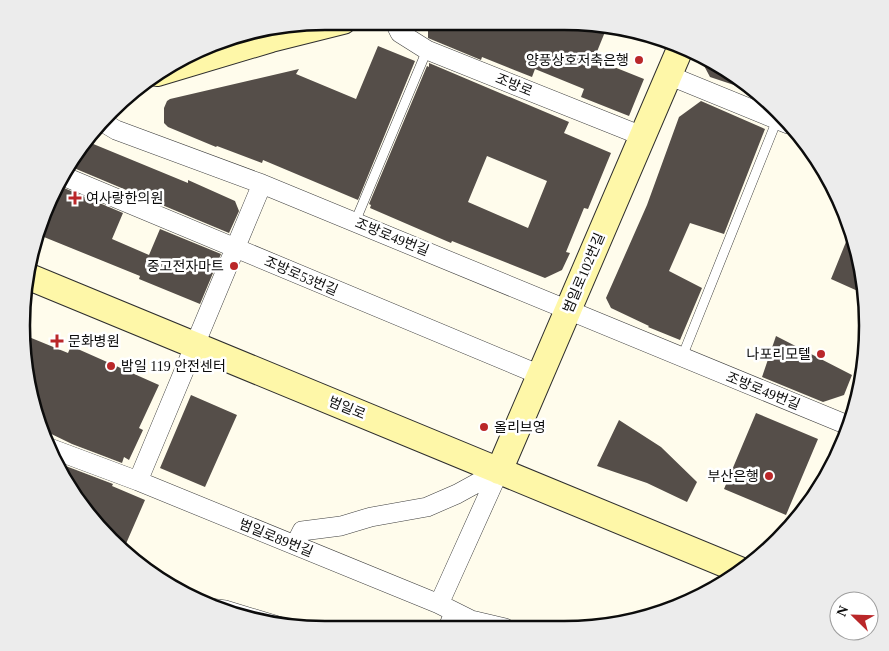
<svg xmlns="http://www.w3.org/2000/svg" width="889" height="651" viewBox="0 0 889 651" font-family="'Times New Roman','Noto Sans KR',serif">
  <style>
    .building { fill: #554e49; fill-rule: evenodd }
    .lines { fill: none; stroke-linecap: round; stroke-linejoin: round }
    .lane-casing { stroke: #3f3f3f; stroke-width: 10 }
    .street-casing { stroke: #3f3f3f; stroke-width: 20 }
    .secondary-casing { stroke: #2e2e2e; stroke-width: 28 }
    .lane { stroke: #fff; stroke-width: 9 }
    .street { stroke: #fff; stroke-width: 19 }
    .secondary { stroke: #fef7a8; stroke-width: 26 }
    .poi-dot { fill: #ba2729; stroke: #fff; stroke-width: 2 }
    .labels { text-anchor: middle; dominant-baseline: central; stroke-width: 5; stroke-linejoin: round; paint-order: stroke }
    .poi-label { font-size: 14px; fill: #0c0c0c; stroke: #fff; text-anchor: end }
    .street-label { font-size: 14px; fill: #0c0c0c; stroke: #fff }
    .rim { fill: none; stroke: #0c0c0c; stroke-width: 2.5 }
  </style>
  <rect width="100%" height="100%" fill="#fffcec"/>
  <!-- building -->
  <path class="building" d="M464,21H564L607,27L594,59L644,79L629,116L581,97L584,89L535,69L532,77L482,57L481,60L428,38V30Z
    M378,46L415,61L358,200L263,160L262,163L217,146L216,147L168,127L164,123V108L167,101L170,99L299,69L296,74L356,99Z
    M700,58L732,72L747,86L746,89L710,77Z
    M429,63L569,122L564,133L611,153L588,209L584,208L566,252L570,253L562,270L545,278L452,241L451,243L370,208L371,205L369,204L427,66L429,67ZM487,156L547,181L528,228L468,202Z
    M701,101L765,129L724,234L690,223L669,271L702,288L680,340L648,327L649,326L611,308L606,298L647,205L679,117Z
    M86,141L188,183V180L235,201L239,211L229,233L69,166Z
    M57,185L123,213L112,239L149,255L160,229L221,254L200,304L139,279L140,276L39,235L52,191Z
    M850,232L857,246L860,292L831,279Z
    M24,335L68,353L71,346L159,385L139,428L143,430L129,460L124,457L122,463L72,444L41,429L24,365Z
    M776,336L852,375L844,395L823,402L762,377Z
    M191,395L237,415L205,487L160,468Z
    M756,413L818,439L786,515L724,489Z
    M619,420L661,447L697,482L687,502L647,483L597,466Z
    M63,465L113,484L112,486L145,500L125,546L84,511L61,471Z"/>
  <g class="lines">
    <!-- lane casing -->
    <g class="lane-casing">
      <path id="lane" d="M355,222L427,50
        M682,357L777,120
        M202,602L226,605L305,629"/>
    </g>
    <!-- street casing -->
    <g class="street-casing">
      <path id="street" d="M394,21L400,33L427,50L642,136
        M668,75L788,124
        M101,121L116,130L262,184L845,424
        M63,176L540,375
        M47,447L138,481L439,604L471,620L505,628
        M138,481L262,184
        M295,545L302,531L341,526L371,517L427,507L457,494L499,471
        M439,604L499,471
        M448,628L454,612"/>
    </g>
    <!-- secondary casing -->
    <g class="secondary-casing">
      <path id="secondary" d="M157,73L271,39L343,21
        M27,276L742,571
        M499,471L680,49"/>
    </g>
    <!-- lane -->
    <use href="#lane" class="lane"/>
    <!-- street -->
    <use href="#street" class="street"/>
    <!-- secondary -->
    <use href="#secondary" class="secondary"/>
  </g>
  <!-- markers -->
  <g class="poi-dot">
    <circle cx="639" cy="60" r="5"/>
    <path d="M72.5 190.5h5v5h5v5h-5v5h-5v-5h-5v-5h5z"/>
    <circle cx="234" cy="266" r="5"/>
    <path d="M54.5 333.5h5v5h5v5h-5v5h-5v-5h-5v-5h5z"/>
    <circle cx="821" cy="354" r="5"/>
    <circle cx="111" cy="366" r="5"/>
    <circle cx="484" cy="427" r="5"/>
    <circle cx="769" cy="476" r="5"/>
  </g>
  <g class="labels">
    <!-- poi labels -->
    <g class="poi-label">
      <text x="629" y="60">양풍상호저축은행</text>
      <text x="86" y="198" text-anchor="start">여사랑한의원</text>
      <text x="224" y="266">중고전자마트</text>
      <text x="68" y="341" text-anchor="start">문화병원</text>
      <text x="811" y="354">나포리모텔</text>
      <text x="121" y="366" text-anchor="start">밤일 119 안전센터</text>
      <text x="494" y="427" text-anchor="start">올리브영</text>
      <text x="759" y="476">부산은행</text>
    </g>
    <!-- street labels -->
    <g class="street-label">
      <text transform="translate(514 85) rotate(22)">조방로</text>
      <text transform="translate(392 237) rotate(22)">조방로49번길</text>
      <text transform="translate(584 273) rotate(-67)">범일로102번길</text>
      <text transform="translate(301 276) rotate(23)">조방로53번길</text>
      <text transform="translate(763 391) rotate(22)">조방로49번길</text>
      <text transform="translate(347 408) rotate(22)">범일로</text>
      <text transform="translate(276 538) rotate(22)">범일로89번길</text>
    </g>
  </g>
  <!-- crop -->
  <path d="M0 0H889V651H0ZM325 30H564A295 295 0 0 1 859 325V326A295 295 0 0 1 564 621H325A295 295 0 0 1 30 326V325A295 295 0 0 1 325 30Z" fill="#ececec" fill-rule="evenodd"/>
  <path class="rim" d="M325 30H564A295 295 0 0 1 859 325V326A295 295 0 0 1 564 621H325A295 295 0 0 1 30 326V325A295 295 0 0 1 325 30Z"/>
  <!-- north arrow -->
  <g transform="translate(854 616) rotate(293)"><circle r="24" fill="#ffffff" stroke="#9e9e9e"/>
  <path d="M0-4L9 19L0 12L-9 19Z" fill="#ba2729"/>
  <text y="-8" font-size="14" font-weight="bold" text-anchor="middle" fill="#0c0c0c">N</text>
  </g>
</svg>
